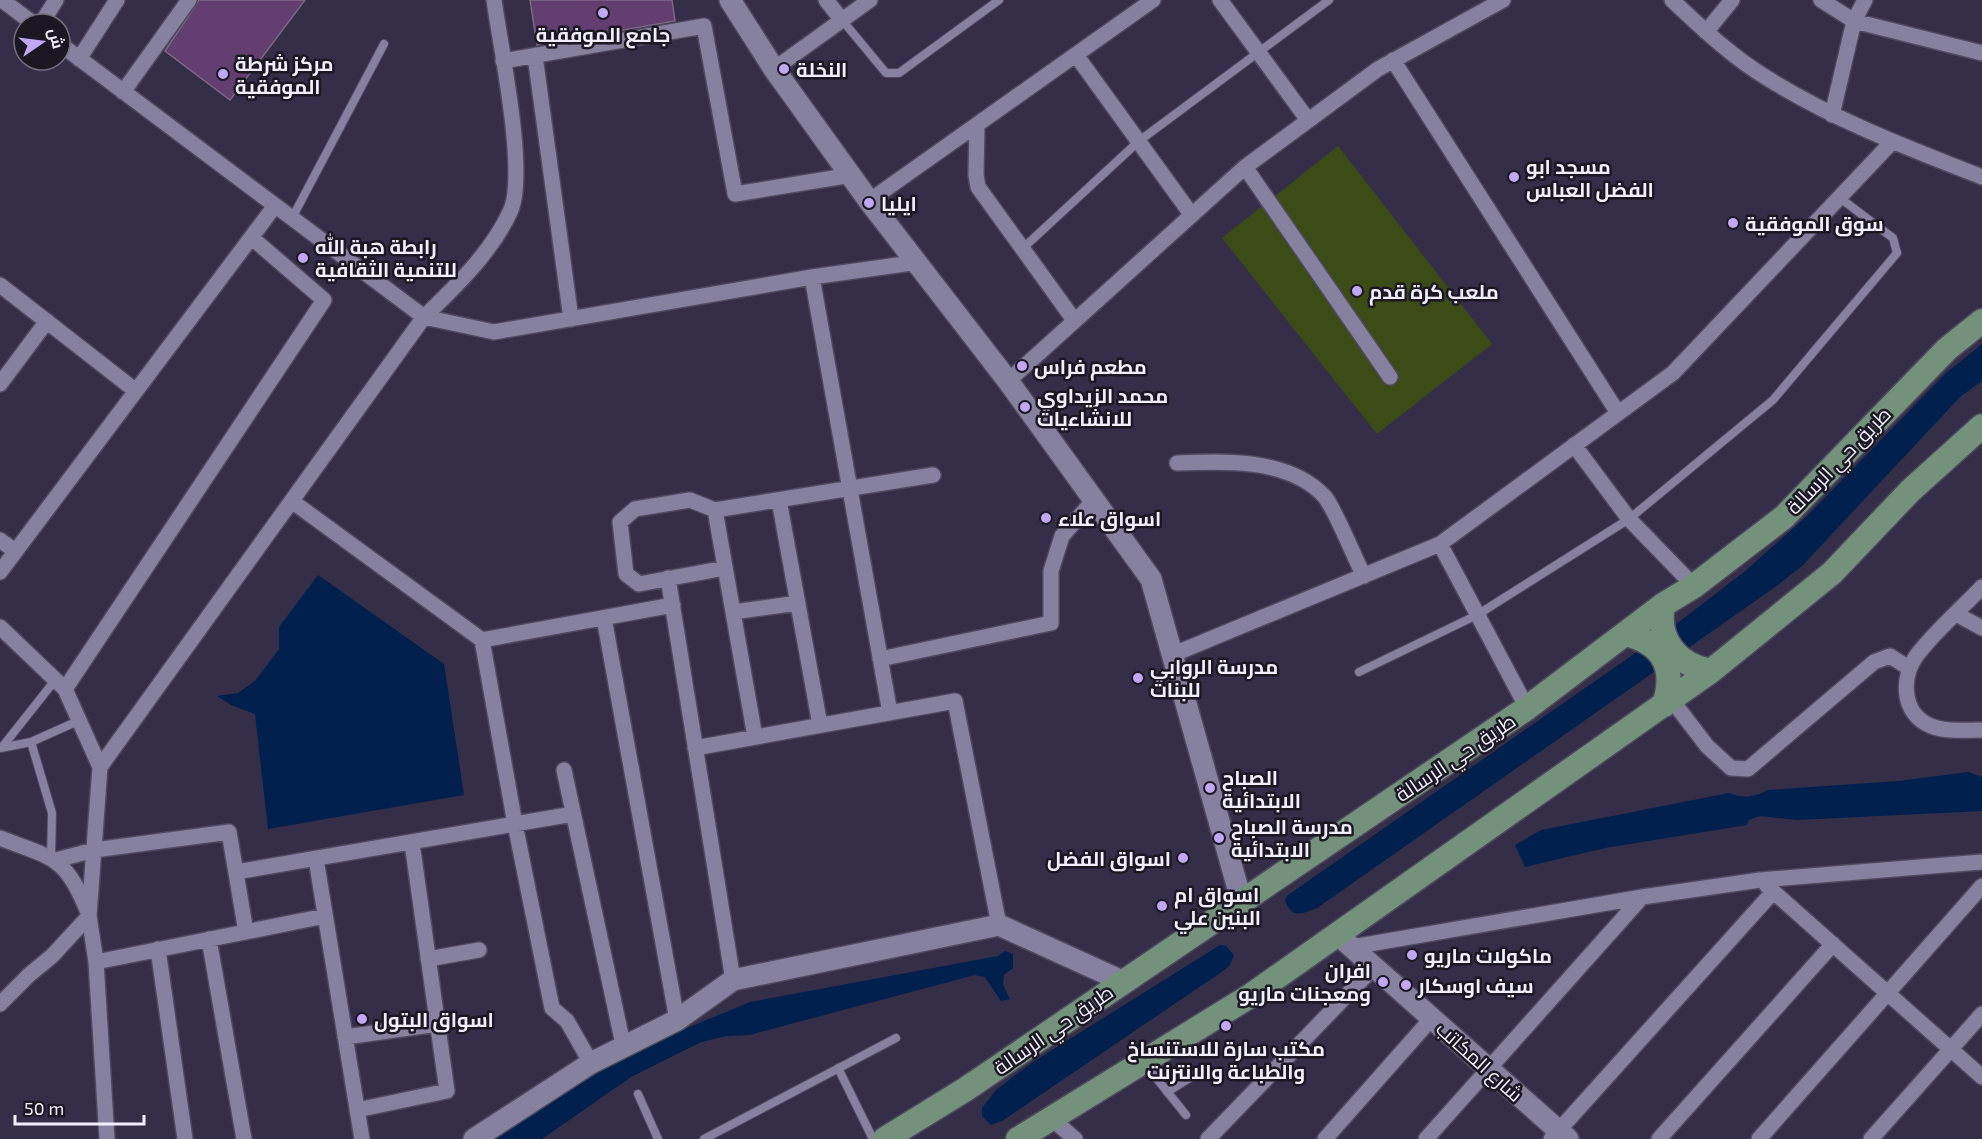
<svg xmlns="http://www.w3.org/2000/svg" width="1982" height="1139" viewBox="0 0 1982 1139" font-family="'Exo 2',Cairo,sans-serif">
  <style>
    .green { fill: #3d4c16 }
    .water { fill: #02204d }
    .building { fill: #633f71; stroke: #7c6984; stroke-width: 1.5 }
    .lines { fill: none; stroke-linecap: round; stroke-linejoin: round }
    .lane-casing { stroke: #4f4960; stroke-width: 10 }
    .street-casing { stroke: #4f4960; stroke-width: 18 }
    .secondary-casing { stroke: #4f4960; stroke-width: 24 }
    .primary-casing { stroke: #4f4960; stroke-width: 27 }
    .lane { stroke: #8781a0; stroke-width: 8 }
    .street { stroke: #8781a0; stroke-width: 15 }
    .secondary { stroke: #8781a0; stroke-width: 21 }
    .primary { stroke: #74917b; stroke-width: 24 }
    .poi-dot { fill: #c1a8f3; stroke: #1b1824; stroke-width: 2 }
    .labels { text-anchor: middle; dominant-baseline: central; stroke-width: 5; stroke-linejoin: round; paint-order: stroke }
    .poi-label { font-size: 20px; font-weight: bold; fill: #f1effd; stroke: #1b1824; text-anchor: start }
    .street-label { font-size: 20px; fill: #f1effd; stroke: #1b1824 }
  </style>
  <rect width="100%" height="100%" fill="#342e49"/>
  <!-- green -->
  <path class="green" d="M1338,146L1492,344L1377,434L1222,238Z"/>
  <!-- water -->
  <path class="water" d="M1982,344V381L1960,397L1803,565L1778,585L1317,908C1302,914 1291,919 1285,900L1288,895L1667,631L1744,572L1807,516L1946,373Z
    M318,575L444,664L464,795L268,829L255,714L231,705L217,696L238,693L255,681L279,649V627Z
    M1968,772L1982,777V811L1797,820L1760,816L1749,820L1747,825L1605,848L1525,867L1515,845L1541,830L1729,793C1744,799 1754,797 1768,790L1899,781Z
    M1220,945L1226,946L1234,955L1230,965L1223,971L1002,1121L991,1125L982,1116V1108L996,1090L1033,1062Z
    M1005,951L1013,954V968L1004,975L1003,985L1010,999L1001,1001L985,977L975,975L749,1035L727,1036L701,1042L631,1077L542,1139H494L572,1084L668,1036L750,1002L998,956Z"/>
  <!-- building -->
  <path class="building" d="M199,0H305L230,100L165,51Z
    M530,0H672L675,21L537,45Z"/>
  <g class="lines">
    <!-- lane casing -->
    <g class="lane-casing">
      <path id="lane" d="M842,20L886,73H899L999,0
        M291,220L384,44
        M1022,249L1139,141L1329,0
        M1359,672L1477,615L1629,519L1773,400L1897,253L1893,238L1840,198
        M31,742L52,813L51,858
        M3,746L56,679
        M1,748L31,742L78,721
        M1145,1064L1186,1115
        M838,1068L873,1139
        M1167,1092L1199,1072
        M638,1094L658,1139
        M704,1139L896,1038"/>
    </g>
    <!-- street casing -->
    <g class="street-casing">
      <path id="street" d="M2,0L34,24
        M826,0L842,20
        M1220,0L1308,120
        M1672,0C1702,28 1732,57 1767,78C1834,120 1908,148 1982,177
        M1821,0L1854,21L1982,53
        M41,24L56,0
        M1706,32L1732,0
        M60,44L424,317L494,332L812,277L919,262
        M1076,55L1191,214
        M535,56L571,319
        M79,59L117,0
        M1393,60L1618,413
        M503,61L704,26L735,194L852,175
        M774,69L870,0
        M123,92L189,0
        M1832,115L1854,21L1865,0
        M977,125L976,175L978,187L1074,320
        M1245,167L1390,377
        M869,201L1153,0
        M812,277L890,713
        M0,285L136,391
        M1008,381L1245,167L1378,69L1503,0
        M0,384L47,321
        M1574,445L1629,519L1694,586
        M1177,463C1223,461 1290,458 1325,497C1336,511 1354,557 1364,576
        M779,500L820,725
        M293,502L482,640L515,824L552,1008L567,1021L591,1063
        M715,510L755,737
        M0,540L15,551
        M1440,544L1527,708
        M725,568L639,584L626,574L620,522L635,509L690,500L715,510L933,475
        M0,572L274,207
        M668,578L733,980
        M1982,587C1961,609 1936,630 1917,655C1901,677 1901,714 1931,726C1946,732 1966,730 1982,730
        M733,612L798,603
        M1956,614L1982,628
        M604,618L677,1020
        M0,627L65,689L100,767
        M482,640L673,605
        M1174,654L1440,544L1673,373L1892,142
        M880,659L1051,623V571L1062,536L1094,500
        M65,689L324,300L252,238
        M1671,699L1707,746L1731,768L1748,769L1874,662L1890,656L1909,668
        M695,748L955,701L999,925
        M564,770L624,1049
        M0,838C51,858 65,855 87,910
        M316,859L362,1139
        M56,860L94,850L229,832L246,932
        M236,872L573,814
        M1767,886L1982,1077
        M209,939L244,1139
        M1352,947L1642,897L1760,880L1982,862
        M158,949L185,1139
        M428,959L479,950
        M96,962L325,916
        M0,1004L29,975L52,956L89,916
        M345,1037L438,1024
        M357,1110L447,1091L412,843
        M1052,1119L1075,1139
        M107,1139L96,962L89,916L100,767L424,317C456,286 491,253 510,212C528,175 500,45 494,0
        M1208,1139L1374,967
        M1325,1139L1432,1018
        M1426,1139L1642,897
        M1551,1139L1773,892
        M1659,1139L1833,944
        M1759,1139L1982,886
        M1871,1139L1982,1014"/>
    </g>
    <!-- secondary casing -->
    <g class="secondary-casing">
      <path id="secondary" d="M730,0L774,69L869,201L1008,381L1151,579L1242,903
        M1338,935L1568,1139
        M474,1139L591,1063L677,1020L733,980L999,925L1122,981"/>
    </g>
    <!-- primary casing -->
    <g class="primary-casing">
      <path id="primary" d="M1663,605C1656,639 1677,665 1711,671
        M1626,634C1664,644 1676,668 1664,705
        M885,1139L966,1089L1527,708L1663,605L1694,586L1784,517L1947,349L1982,321
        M1018,1139L1250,996L1711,671L1832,573L1910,491L1982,426"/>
    </g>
    <!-- lane -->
    <use href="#lane" class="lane"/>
    <!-- street -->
    <use href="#street" class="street"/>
    <!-- secondary -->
    <use href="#secondary" class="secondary"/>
    <!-- primary -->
    <use href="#primary" class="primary"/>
  </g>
  <!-- markers -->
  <g class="poi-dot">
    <circle cx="603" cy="13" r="6"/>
    <circle cx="784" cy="69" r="6"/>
    <circle cx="223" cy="74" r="6"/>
    <circle cx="1514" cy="177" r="6"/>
    <circle cx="869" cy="203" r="6"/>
    <circle cx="1733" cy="223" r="6"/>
    <circle cx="303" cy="258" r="6"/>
    <circle cx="1357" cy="291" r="6"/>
    <circle cx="1022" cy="366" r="6"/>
    <circle cx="1025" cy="407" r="6"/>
    <circle cx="1046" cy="518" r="6"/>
    <circle cx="1138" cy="678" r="6"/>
    <circle cx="1210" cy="788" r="6"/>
    <circle cx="1219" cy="838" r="6"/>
    <circle cx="1183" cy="858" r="6"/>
    <circle cx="1162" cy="906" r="6"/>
    <circle cx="1412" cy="955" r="6"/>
    <circle cx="1383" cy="982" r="6"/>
    <circle cx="1406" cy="985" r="6"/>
    <circle cx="362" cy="1019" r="6"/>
    <circle cx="1226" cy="1026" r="6"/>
  </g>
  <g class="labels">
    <!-- poi labels -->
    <g class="poi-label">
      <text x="603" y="34" text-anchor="middle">جامع الموفقية</text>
      <text x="235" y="63">مركز شرطة<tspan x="235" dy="23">الموفقية</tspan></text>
      <text x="796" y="69">النخلة</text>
      <text x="1526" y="166">مسجد ابو<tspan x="1526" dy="23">الفضل العباس</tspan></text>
      <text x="881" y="203">ايليا</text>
      <text x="1745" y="223">سوق الموفقية</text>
      <text x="315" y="246">رابطة هبة الله<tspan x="315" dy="23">للتنمية الثقافية</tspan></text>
      <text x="1369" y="291">ملعب كرة قدم</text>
      <text x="1034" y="366">مطعم فراس</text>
      <text x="1037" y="395">محمد الزيداوي<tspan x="1037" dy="23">للانشاءيات</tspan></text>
      <text x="1058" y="518">اسواق علاء</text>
      <text x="1150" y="666">مدرسة الروابي<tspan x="1150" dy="23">للبنات</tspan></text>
      <text x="1222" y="777">الصباح<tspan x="1222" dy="23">الابتدائية</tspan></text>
      <text x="1231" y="826">مدرسة الصباح<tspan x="1231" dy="23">الابتدائية</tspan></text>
      <text x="1171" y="858" text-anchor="end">اسواق الفضل</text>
      <text x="1174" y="894">اسواق ام<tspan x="1174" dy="23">البنين علي</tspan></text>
      <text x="1424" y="955">ماكولات ماريو</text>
      <text x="1371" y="970" text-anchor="end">افران<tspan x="1371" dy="23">ومعجنات ماريو</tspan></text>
      <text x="1418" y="985">سيف اوسكار</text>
      <text x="374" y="1019">اسواق البتول</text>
      <text x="1226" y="1048" text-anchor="middle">مكتب سارة للاستنساخ<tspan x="1226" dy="23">والطباعة والانترنت</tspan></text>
    </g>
    <!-- street labels -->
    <g class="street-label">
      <text transform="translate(1838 460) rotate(-46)">طريق حي الرسالة</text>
      <text transform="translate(1455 757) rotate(-34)">طريق حي الرسالة</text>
      <text transform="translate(1053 1029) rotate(-35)">طريق حي الرسالة</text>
      <text transform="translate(1480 1061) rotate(42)">شارع المكاتب</text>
    </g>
  </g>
  <!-- north arrow -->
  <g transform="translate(42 42) rotate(76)"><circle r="28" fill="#1b1824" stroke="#716e7b" stroke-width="1.5"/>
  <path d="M0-4.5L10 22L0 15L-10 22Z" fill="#c1a8f3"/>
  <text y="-9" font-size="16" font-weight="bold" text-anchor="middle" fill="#f1effd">ش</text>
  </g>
  <!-- scale -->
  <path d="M15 1115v9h129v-9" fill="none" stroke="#f1effd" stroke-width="3"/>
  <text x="24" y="1115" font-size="18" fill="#f1effd" stroke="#1b1824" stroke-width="4.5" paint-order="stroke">50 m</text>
</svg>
